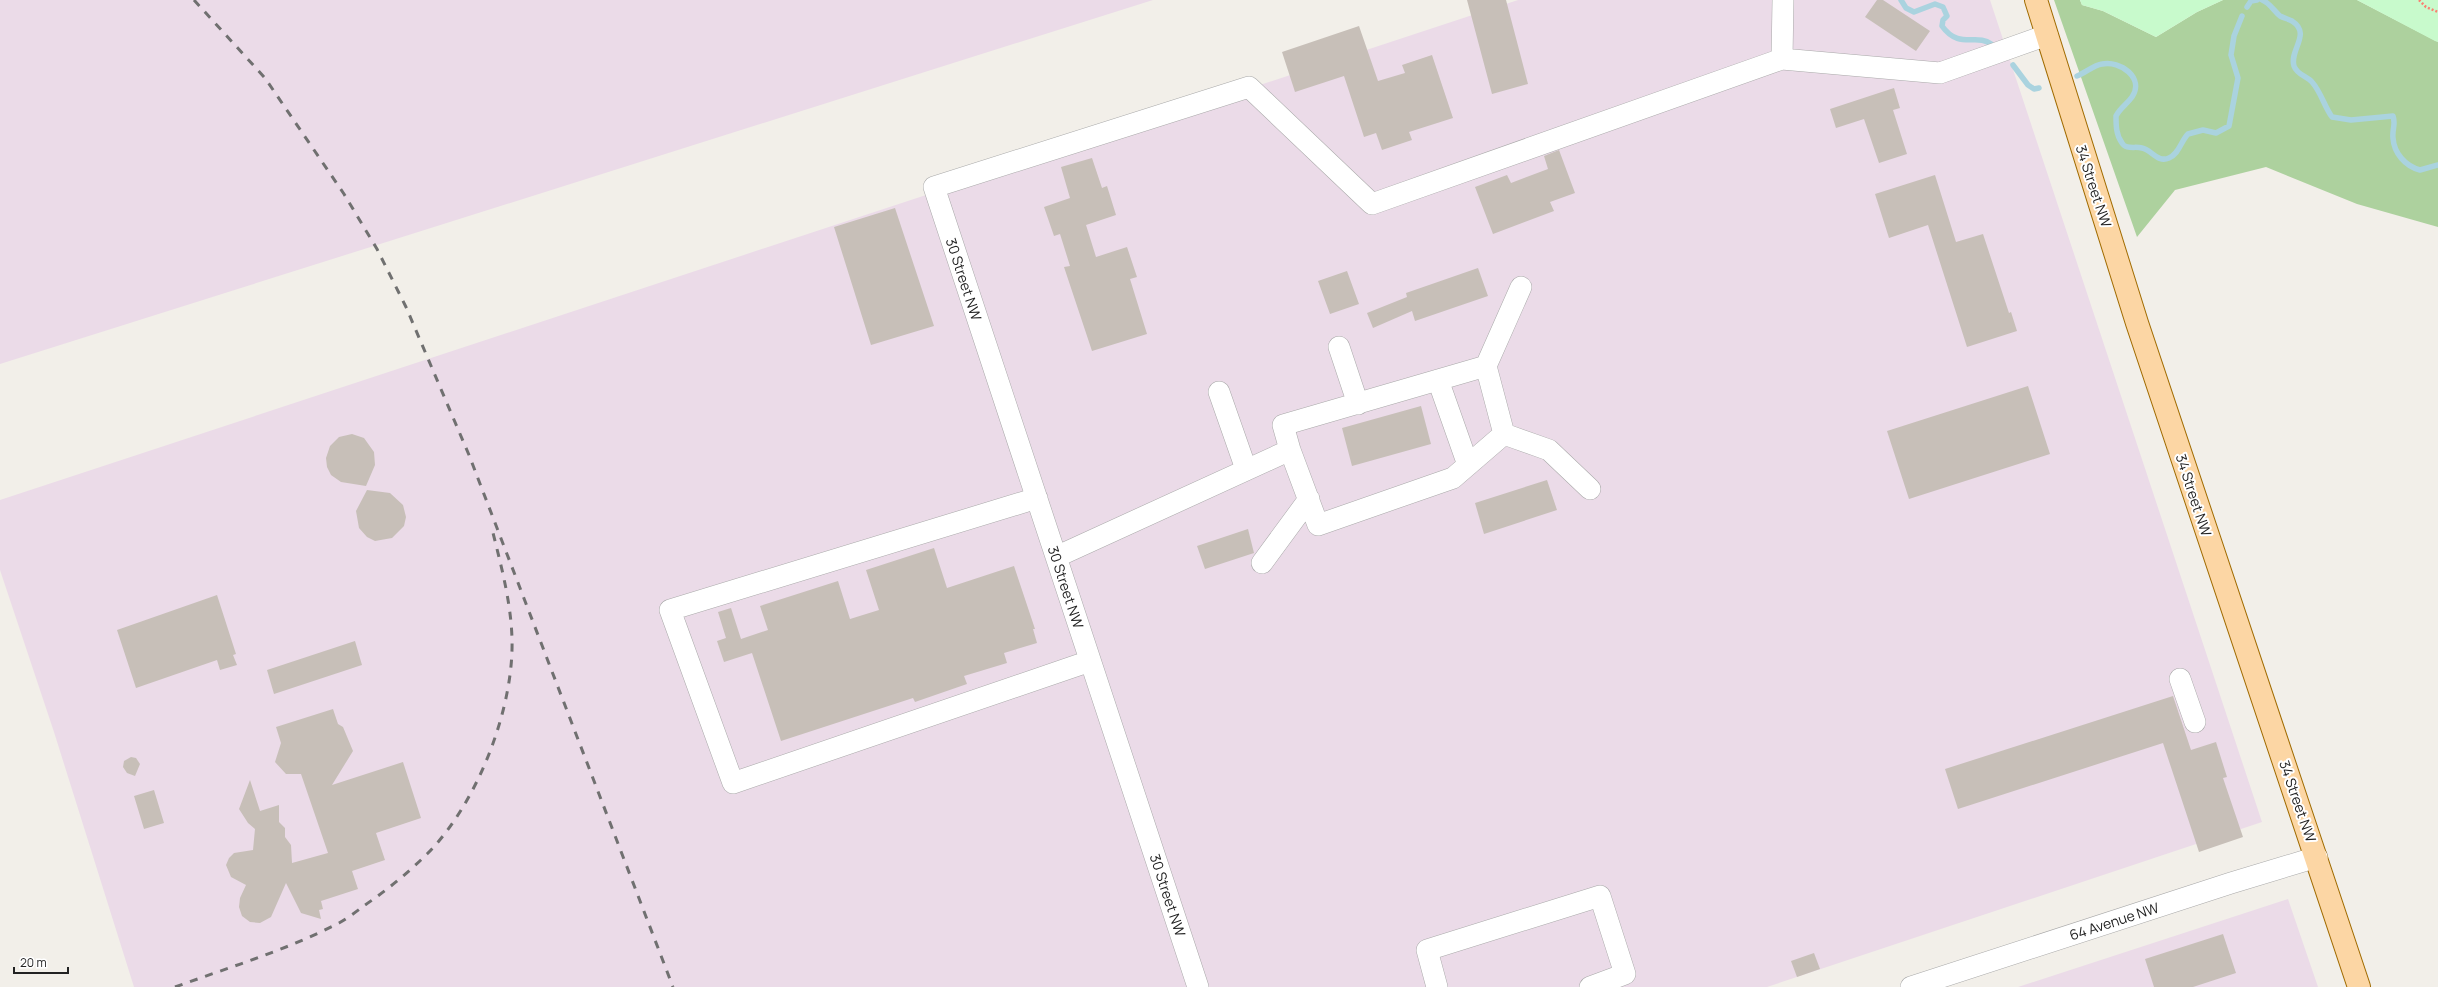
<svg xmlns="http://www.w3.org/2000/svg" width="2438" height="987" viewBox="0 0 2438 987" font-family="Manrope,sans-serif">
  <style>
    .industrial { fill: #ebdbe8 }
    .forest { fill: #add19e }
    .park { fill: #c8facc }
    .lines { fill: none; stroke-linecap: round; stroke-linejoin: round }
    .stream { stroke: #aad3df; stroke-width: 5.5 }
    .building { fill: #c7bfb8 }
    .minor-casing { stroke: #a9a9a9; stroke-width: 22 }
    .major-casing { stroke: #a06b00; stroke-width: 24 }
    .path { stroke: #fa8072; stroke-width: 2.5; stroke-dasharray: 2 2; stroke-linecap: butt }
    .minor { stroke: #fff; stroke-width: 21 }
    .major { stroke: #fcd6a4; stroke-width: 22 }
    .rail { stroke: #707070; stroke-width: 3; stroke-dasharray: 8 8; stroke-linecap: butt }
    .labels { text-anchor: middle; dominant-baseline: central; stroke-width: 4; stroke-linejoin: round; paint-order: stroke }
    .street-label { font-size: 14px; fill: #222; stroke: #fff }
  </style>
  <rect width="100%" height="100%" fill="#f2efe9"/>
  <!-- industrial -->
  <path class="industrial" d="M0,0H1153L0,364Z
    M1518,0H1990L2262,822L1767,987H134L54,732L0,570V500Z
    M2288,899L2318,987H2018Z"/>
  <!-- forest -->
  <path class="forest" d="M2054,0H2080L2082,5L2103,11L2156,37L2197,12L2223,0H2357L2438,42V227L2357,204L2266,167L2175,190L2137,237Z"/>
  <!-- park -->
  <path class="park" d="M2080,0H2223L2197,12L2156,37L2103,11L2082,5Z
    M2357,0H2438V42L2435,41Z"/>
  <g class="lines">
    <!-- stream -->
    <path class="stream" d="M1901,0L1906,8L1914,12L1935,4L1943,7L1947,16L1943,20L1942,26C1959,50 1977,33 1991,44
      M2262,0C2270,3 2274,11 2280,16C2284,18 2288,19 2292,21C2312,34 2289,50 2294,66C2297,75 2307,76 2312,82C2321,92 2324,106 2332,117L2351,120L2393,116C2396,124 2392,129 2393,138C2394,153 2405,166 2420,170L2438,165
      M2247,7L2251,1L2257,0
      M2013,65L2028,85L2034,89L2039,88
      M2077,76C2085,73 2094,65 2102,64C2120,60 2145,78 2132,97C2127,104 2120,108 2116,116C2116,125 2116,135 2122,143C2126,150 2135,146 2142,148C2152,150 2157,163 2169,158C2179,154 2181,141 2188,134L2203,130L2216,133L2229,126L2238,78L2231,55L2234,36L2242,16"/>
  </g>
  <!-- building -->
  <path class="building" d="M1467,0H1506L1528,84L1492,94Z
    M1877,0H1883L1930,31L1916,51L1865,17Z
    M1359,26L1378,81L1405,73L1402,65L1432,55L1453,118L1409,132L1412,140L1382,150L1376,133L1364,137L1344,76L1295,92L1282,52Z
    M1894,88L1900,108L1893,110L1907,154L1879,163L1864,119L1836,128L1830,109Z
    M1559,150L1575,193L1550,202L1554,211L1493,234L1475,187L1507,175L1511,183L1548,169L1544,156Z
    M1092,158L1102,188L1107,186L1116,215L1086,225L1096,257L1127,247L1137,277L1130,279L1147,334L1092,351L1064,267L1070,266L1060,234L1054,236L1044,207L1070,198L1061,167Z
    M1935,175L1956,242L1983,234L2009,313L2011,312L2017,331L1967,347L1928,225L1889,238L1875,194Z
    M895,208L934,326L871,345L834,227Z
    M1478,268L1488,296L1415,321L1412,311L1373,328L1367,313L1407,297L1406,293Z
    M1347,271L1359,304L1330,314L1318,281Z
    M2028,386L2050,454L1909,499L1887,431Z
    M1421,406L1431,444L1352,466L1342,428Z
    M352,434L364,438L374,452L375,465L366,486L341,482L331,475L327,467L326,458L330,446L339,437Z
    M1547,480L1557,510L1484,534L1475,503Z
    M367,490L390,493L403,505L406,517L404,526L392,538L375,541L367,537L359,528L356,511Z
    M1248,529L1254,553L1205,569L1197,546Z
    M934,548L947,588L1014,566L1035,629H1033L1037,643L1004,653L1007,663L964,676L967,684L915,702L913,698L781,741L752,653L724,662L717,641L726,638L718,612L731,608L741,639L768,630L760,606L838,581L850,619L879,610L866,570Z
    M217,595L236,654L233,655L237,665L220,670L217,660L136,688L117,630Z
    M355,641L362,665L274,694L267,670Z
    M2173,696L2191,750L2216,742L2227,777L2223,778L2243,837L2199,852L2163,743L1958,809L1945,769Z
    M333,709L338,724L343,727L353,751L332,785L403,762L421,818L376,833L385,860L352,871L358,889L321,901L323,909L319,910L321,919L301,913L286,883L271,917L260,923L250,922L242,916L239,907L240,898L246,885L231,877L226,865L229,858L234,853L253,850L255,829L248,823L239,809L250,780L260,811L279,805V822L285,828V837L291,845L292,863L328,853L301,774H286L275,762L281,743L276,727Z
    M131,757L136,758L140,764L135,776L127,773L123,767L124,761Z
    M154,790L164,823L144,829L134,796Z
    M2223,934L2236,973L2193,987H2154L2145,959Z
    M1814,953L1820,969L1797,977L1791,961Z"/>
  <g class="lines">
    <!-- minor casing -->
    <g class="minor-casing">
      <path id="minor" d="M1783,0L1782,59L1940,73L2047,35
        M1339,347L1358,404
        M1438,380L1468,465
        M1219,392L1246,469
        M1504,434L1486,366L1521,287
        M1290,450L1283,425L1486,366
        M1037,498L670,610L733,783L1090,661
        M1056,557L1290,450L1318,525L1453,478L1504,434L1549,450L1590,489
        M1262,563L1309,499
        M2180,679L2195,722
        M1198,987L934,187L1249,87L1372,204L1782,59
        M1437,987L1427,950L1600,896L1625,974L1590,987
        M1911,987L2231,883L2317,857"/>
    </g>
    <!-- major casing -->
    <g class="major-casing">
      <path id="major" d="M2036,0L2137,323L2359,987"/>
    </g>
    <!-- path -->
    <path class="path" d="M2419,0L2426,7L2438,12"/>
    <!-- minor -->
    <use href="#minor" class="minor"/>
    <!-- major -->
    <use href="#major" class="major"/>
    <!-- rail -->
    <path class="rail" d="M194,0L265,78L344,194L377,249L406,307L469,455L673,987
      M175,987C230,967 287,950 339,923C348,918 357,911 365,905C387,890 408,873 427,854C477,804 514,709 512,639C511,602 501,565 492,529"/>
  </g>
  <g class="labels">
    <!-- street labels -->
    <g class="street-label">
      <text transform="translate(2094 186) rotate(72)">34 Street NW</text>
      <text transform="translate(964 279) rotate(72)">30 Street NW</text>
      <text transform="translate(2194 495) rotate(72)">34 Street NW</text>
      <text transform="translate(1066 587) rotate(72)">30 Street NW</text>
      <text transform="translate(2298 801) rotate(71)">34 Street NW</text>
      <text transform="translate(1168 895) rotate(72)">30 Street NW</text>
      <text transform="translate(2114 921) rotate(-18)">64 Avenue NW</text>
    </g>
  </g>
  <!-- scale -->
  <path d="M14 967v6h54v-6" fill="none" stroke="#222222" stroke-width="2"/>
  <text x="20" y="967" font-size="12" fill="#222222" stroke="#ffffff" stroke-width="3" paint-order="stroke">20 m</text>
</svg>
